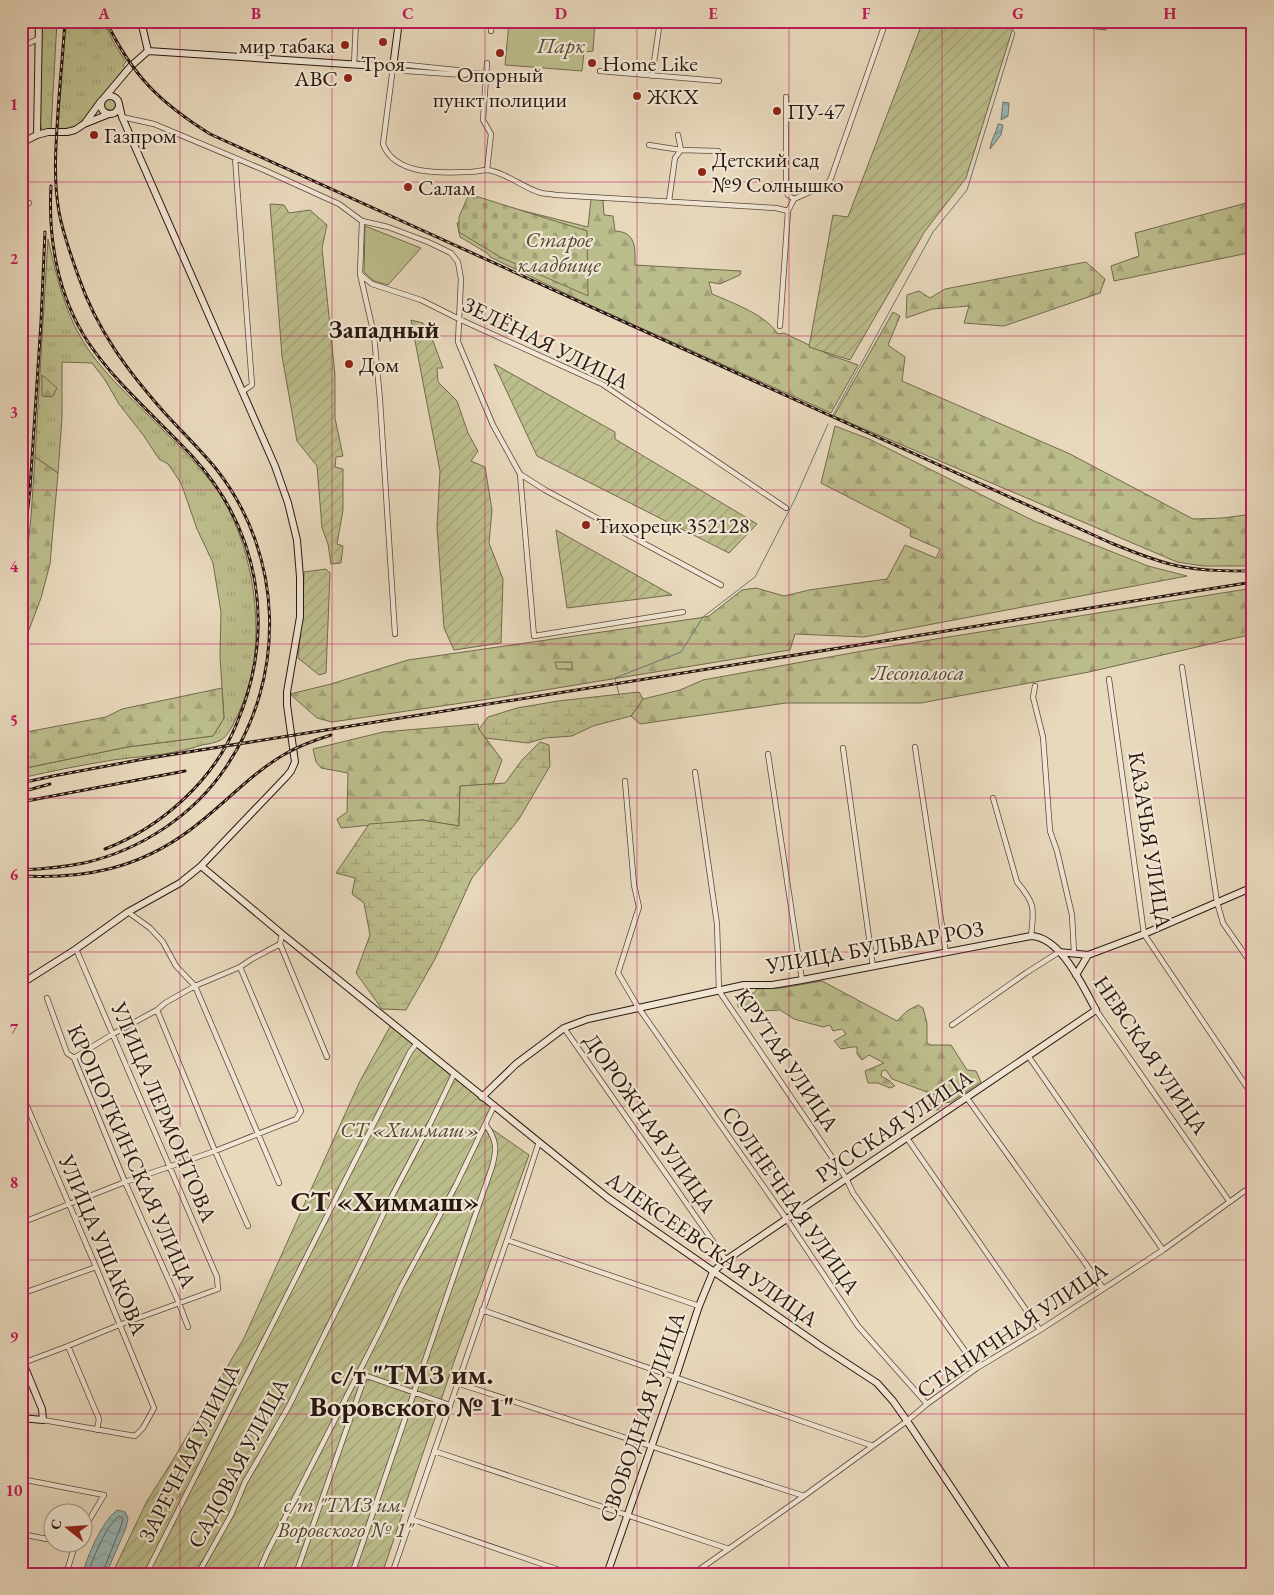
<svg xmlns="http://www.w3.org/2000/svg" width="1274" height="1595" viewBox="0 0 1274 1595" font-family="'EB Garamond',serif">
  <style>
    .grass { fill: url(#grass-tufts); stroke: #726a4e }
    .forest { fill: url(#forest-firs); stroke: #726a4e }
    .wetland { fill: url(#wetland-marsh); stroke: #726a4e }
    .cemetery { fill: url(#cemetery-stones); stroke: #726a4e }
    .park { fill: #bcbd8c; stroke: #726a4e }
    .garden { fill: url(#garden-furrows); stroke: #726a4e }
    .water { fill: url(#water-waves); stroke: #6b7874 }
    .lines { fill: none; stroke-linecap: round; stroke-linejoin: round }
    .shore { stroke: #606864; stroke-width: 1 }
    .stream { stroke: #6b7874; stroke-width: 1 }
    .street-casing { stroke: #58473b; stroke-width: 6 }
    .secondary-casing { stroke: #281710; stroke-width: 8 }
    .street { stroke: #f0e6d3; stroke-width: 4.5 }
    .secondary { stroke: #f0e6d3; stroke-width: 6 }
    .rail-casing { stroke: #281710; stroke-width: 3 }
    .rail { stroke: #f0e6d3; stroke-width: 1; stroke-dasharray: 4; stroke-linecap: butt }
    .grid { fill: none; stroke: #c2185b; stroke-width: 1; stroke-opacity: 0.55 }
    .poi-dot { fill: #8f2418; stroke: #f0e6d3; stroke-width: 2 }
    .labels { text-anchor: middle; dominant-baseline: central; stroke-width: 4.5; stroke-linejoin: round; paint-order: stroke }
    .poi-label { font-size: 22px; fill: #281710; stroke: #f0e6d3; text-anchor: start }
    .park-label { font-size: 22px; font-style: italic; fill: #544935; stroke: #f0e6d3 }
    .street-label { font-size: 22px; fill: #281710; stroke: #f0e6d3 }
    .quarter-label { font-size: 25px; font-weight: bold; fill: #281710; stroke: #f0e6d3 }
    .district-label { font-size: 28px; font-weight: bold; fill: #281710; stroke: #f0e6d3 }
    .neatline { fill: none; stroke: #c2185b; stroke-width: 2 }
    .grid-label { font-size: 16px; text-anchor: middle; font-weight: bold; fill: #c2185b }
  </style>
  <defs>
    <pattern id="grass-tufts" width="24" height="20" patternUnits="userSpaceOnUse" patternTransform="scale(1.25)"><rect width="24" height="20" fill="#bcbd8c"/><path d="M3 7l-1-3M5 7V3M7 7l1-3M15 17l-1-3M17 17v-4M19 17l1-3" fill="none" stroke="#a2a278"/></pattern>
    <pattern id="forest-firs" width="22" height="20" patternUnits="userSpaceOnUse" patternTransform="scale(1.25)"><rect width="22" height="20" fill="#bcbd8c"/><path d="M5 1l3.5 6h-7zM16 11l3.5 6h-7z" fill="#a2a278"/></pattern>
    <pattern id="wetland-marsh" width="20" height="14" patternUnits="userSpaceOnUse" patternTransform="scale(1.25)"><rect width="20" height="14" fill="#bcbd8c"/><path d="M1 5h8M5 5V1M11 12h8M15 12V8" fill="none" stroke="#a2a278"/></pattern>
    <pattern id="cemetery-stones" width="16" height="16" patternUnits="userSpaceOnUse" patternTransform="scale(1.25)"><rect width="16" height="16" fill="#bcbd8c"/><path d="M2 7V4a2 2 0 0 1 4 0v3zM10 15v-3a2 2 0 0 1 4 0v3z" fill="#a2a278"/></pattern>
    <pattern id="garden-furrows" width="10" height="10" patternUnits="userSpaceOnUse" patternTransform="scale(1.25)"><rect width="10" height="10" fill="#bcbd8c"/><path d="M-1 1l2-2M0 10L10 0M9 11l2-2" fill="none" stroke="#a2a278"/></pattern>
    <pattern id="water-waves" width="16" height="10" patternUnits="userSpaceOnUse" patternTransform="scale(1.25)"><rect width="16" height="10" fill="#98b9b7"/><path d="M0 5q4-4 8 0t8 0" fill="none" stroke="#839e9c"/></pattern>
  </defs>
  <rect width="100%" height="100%" fill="#e8d8bc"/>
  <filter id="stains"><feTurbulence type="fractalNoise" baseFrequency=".004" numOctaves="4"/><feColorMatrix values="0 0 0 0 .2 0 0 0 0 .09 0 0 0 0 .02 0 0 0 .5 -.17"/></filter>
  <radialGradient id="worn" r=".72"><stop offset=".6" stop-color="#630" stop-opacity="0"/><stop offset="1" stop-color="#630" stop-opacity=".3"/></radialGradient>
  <!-- grass -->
  <path class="grass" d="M42,21H57L51,129L43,130L41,128L40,122Z
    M66,21H103L115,45L126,62L123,65L125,68C109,85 98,108 80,123C73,128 66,130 58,129Z
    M1055,21H1086L1085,28Z
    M104.5 105a5.5 5.5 0 1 1 11 0a5.5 5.5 0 1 1-11 0Z
    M48,239C57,278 65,315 88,349C109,380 139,405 165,432C183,450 202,469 217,490C251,540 263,616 252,674C249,688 233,734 221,740C215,743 208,744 202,745C193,748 184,750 175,752C155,756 134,757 113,760C82,765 52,771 21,778V769L127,747L213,736L224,718L220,656L221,612L213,563L197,529L181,483L168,464L159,459L155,453L144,436L119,404L105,380L92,363L62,362V418L58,473L35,457Z"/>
  <!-- forest -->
  <path class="forest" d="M1086,21H1109L1106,30L1085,28Z
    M591,199L603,200L604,215L613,216L615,231C637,232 635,249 635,265L741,271L740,275L720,284L709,282L712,294C733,303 766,315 778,334L784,333L830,355L858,365L831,413L590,305L490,257L487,253L460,237L457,223L465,220L488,202L588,227Z
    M1250,202L1253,205V252L1114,281L1111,266L1139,256L1135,233Z
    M1086,262L1105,279L1100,293L1004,326L964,323L969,306L932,309L906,318L907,295L919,291L930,298L945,289Z
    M893,312L900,316L888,345L905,357L902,381L1070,454L1193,519L1223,518L1253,514V566H1203L1177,562L834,416Z
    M42,375L57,388L52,397L42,396Z
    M835,426L869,439L1034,521L1148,566L1187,576L864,637L795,634L790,650L496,698L332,722L317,718L290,694L331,684L408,660L699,618L709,616L742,590L756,588L784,596L809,590L887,579L905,545L936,558L940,549L910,536L911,529L821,483Z
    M35,457L58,473L50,564L41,598L21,651V591L24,581L31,517Z
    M1253,588V634L1089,672L921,703H786L640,724L631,716L643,699L680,690L703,680L868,650Z
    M222,688L224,718L213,736L127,747L21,769V733L106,717L122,709Z
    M478,724L479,729L502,760L493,784L460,786L459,826L422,820L341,828L337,819L347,812L348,773L321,768L316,762L313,749L383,732Z
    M822,981L897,1021L907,1011L918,1005L923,1008L927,1023V1043L931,1045H951L967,1070L976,1071L981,1082L951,1102L943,1103L938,1110L926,1109L935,1095L892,1079L886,1070L882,1071L881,1076L890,1081L895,1086L890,1088L878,1083H868L865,1071L884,1063L869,1055L862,1060L857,1054V1047H852L841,1049L834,1041L846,1034L842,1029L833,1031L830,1025L823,1027L794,1019L780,1010L763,1011L738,1007V995L754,993L757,989L781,988Z"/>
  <!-- wetland -->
  <path class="wetland" d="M555,662H572V669H557Z
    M639,692L643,699L631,716L593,726L572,736L545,738L528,743L485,738L479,729L488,717L517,708L558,701Z
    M540,742L549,745L550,766L519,819L472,878L435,959L406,1010L382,1009L356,973L370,935L364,903L352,894L355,878L336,873L369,824L422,820L459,826L460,786L505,783L522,760Z"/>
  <!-- cemetery -->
  <path class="cemetery" d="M1114,21H1157L1143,27Z
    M469,194L587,231L588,296L500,257L459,232V217Z"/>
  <!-- park -->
  <path class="park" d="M525,21H595L593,51L584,52L582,71L505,65L509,23L524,25Z
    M365,226L421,248L388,285L374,281L364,272Z"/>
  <!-- garden -->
  <path class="garden" d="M923,21H1015L966,178L925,231L850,360L809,347L833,215L848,217Z
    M270,204L284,205L289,213L310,210L327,225L322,248L335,375V418L343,456L336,457L335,467L343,469V510L337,544L343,546L341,563L331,564L328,544L322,528L317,466L297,441L282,356Z
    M411,320L423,323L433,341L443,368H437L438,382L457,401L468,433L478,451L471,461L485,467L492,510L489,543L503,579L501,643L454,650L444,628L437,527L440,471Z
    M494,364L615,432V439L757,524L729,553L537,456Z
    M556,530L672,595L567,608Z
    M326,569L330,573L326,673L319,675L298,658L303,608L304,572Z
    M392,1023L494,1106L486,1125L529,1155L457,1353L382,1574H112L147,1501L173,1460L244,1338L360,1081Z"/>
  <!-- water -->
  <path class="water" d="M1003,102L1009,103L1008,116L1001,120Z
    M998,124L1003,125L1001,135L990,149C991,139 996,134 998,124Z
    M117,1510L125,1512L128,1518L126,1528L106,1574H82C89,1554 100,1524 117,1510Z"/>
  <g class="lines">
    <!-- shore -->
    <path class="shore" d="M88,1574C92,1560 108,1521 120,1516L123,1519L121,1526L102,1574"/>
    <!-- stream -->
    <path class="stream" d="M833,415L933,232L967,190L1015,33L1007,21
      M619,694L615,678L681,652L703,617L755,577L795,499L828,424"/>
    <!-- street casing -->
    <g class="street-casing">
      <path id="street" d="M491,31L492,21
        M21,47L38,39
        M487,63L483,120L491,134L487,170
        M354,65L356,21
        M397,66L407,65L466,71L468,73
        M393,67L383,144C395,176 442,173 469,172C475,172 482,170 488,170C507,173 523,188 541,193C546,194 551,194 556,195L776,208L788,211
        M393,67L406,71L465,75L468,73L486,74
        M600,71L719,81
        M652,76L660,21
        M786,97V190L788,195L794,199
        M122,117L154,124L264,170L339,204L362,221L388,227L428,242L451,253L458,262L461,279L458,342L493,425L520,474L534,636L683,612
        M649,145L681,150L718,151
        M235,158L252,385L242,392
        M669,201L675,158L681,150L678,135
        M21,207L29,203
        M362,221L360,274L374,335L380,400L395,634
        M360,274L372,284L421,300L459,319L602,384L786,508
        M780,326L788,211L794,199L821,187L828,183L831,178L886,21
        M520,474L545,490L721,585
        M1182,667L1217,902L1223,923L1253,966
        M1109,679L1144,934L1253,1096
        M1035,686L1033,697L1043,737L1050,831L1057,851L1072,915L1074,953
        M915,747L946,953
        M843,748L873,967
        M768,754L802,980
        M695,772L717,924L719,991L846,1178L853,1193L977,1368
        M625,781L634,885L639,907L618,973L638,1007L787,1220L858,1326L927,1404
        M993,798L1017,882C1036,905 1034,908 1031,936
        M128,912L150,928L163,942L176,966L195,986L279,1183
        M282,934L280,944L327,1057
        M47,998L67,1053L74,1058L125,1182L179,1303L188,1327
        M157,1010L215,1151L248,1226
        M1096,1010L1229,1201
        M952,1025L1026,973L1059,952
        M564,1028L726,1260
        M1029,1057L1163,1250
        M74,1058L113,1034L157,1010L165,1003L195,986L240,967L252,959L280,944
        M21,1096L23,1097L96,1267L154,1408L143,1428L135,1436L43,1420
        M967,1098L1103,1288
        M907,1138L1040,1330
        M21,1223L125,1182L215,1151L296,1119L301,1111L240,967
        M507,1240L699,1306
        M21,1294L96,1267
        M482,1310L873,1446
        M68,1346L99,1419L97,1430
        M23,1363L68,1346L119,1325L218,1289L217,1277L76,949
        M364,1375L450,1405
        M457,1383L804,1496
        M434,1451L729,1549
        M21,1479L104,1495L82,1532
        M411,1519L571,1574
        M21,1534L52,1540
        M66,1574L76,1542
        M146,1574L410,1052L417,1043
        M198,1574L231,1515L245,1482L289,1406L356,1271L392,1196L431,1122L454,1074
        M258,1574L267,1553L382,1327L401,1287L456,1185L494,1106
        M296,1574L365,1376
        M352,1574L449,1290L492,1167C497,1149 497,1141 486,1125
        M392,1574L507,1240L539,1142
        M693,1574L804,1496L907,1421L927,1404L977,1368L1040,1330L1163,1250L1253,1185"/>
    </g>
    <!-- secondary casing -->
    <g class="secondary-casing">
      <path id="secondary" d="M141,21L148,51
        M148,51L393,67L399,21
        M101 105a9 9 0 1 1 18 0a9 9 0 1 1-18 0Z
        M104,98L131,66L148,51
        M85,123L101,101
        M37,135L39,21
        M21,143L37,135L48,132H67L75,130L84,124L109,114
        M201,866L282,934L608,1198L819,1345L877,1383L893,1401L907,1421L1009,1574
        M1059,952L1088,955
        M1076,975L1088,955L1144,934L1253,887
        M21,984L76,949L128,912L180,883L201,866L286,777L291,771L295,762L287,705V692L300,617V577L297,540L288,503L275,466L122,117L119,104
        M482,1097L516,1064L564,1028L588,1019L744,985H772L802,980L1031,936C1061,937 1083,987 1096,1010L726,1260L713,1272L699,1306L676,1376L607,1574
        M21,1358L42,1409L43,1420L21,1418"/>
    </g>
    <!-- street -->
    <use href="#street" class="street"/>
    <!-- secondary -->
    <use href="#secondary" class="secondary"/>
    <!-- rail casing -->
    <g class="rail-casing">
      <path id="rail" d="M106,21C132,75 159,102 210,134L1111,543C1133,552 1155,561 1178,566C1203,571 1228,571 1253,571
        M51,186C48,240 58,296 88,342C117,385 158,419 193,457C261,532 276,630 237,723C214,780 162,827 105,849
        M21,571L30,489L41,322L45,232
        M21,783L53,776L144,759L1253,582
        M21,792L50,784
        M21,802L185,771
        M21,870C42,869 64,867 84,863C141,850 194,815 226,767C287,677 284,556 217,470C200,449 181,431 163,411C127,370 97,330 79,278C71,256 63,234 59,212C53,178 56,145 58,111C60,81 63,51 65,21
        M21,876C84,879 138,869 190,830C223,806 250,774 285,754C299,746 315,740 331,735"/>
    </g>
    <!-- rail -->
    <use href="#rail" class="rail"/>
  </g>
  <!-- grid -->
  <path class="grid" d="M180,21V1574M332,21V1574M485,21V1574M637,21V1574M789,21V1574M942,21V1574M1094,21V1574M21,182H1253M21,336H1253M21,490H1253M21,644H1253M21,798H1253M21,952H1253M21,1106H1253M21,1260H1253M21,1414H1253"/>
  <!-- markers -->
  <g class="poi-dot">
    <circle cx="383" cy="42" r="5"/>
    <circle cx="345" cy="45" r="5"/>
    <circle cx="500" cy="53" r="5"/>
    <circle cx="592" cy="63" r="5"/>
    <circle cx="348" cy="78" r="5"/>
    <circle cx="637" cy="96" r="5"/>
    <circle cx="777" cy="111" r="5"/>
    <circle cx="94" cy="135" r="5"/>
    <circle cx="702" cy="172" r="5"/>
    <circle cx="408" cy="187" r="5"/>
    <circle cx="349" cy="364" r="5"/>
    <circle cx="586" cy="525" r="5"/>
  </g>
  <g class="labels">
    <!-- poi labels -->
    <g class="poi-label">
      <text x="335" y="45" text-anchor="end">мир табака</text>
      <text x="383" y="63" text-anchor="middle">Троя</text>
      <text x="602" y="63">Home Like</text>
      <text x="500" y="74" text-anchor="middle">Опорный<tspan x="500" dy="25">пункт полиции</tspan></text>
      <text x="338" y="78" text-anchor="end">ABC</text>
      <text x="647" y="96">ЖКХ</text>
      <text x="787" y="111">ПУ-47</text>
      <text x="104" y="135">Газпром</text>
      <text x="712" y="159">Детский сад<tspan x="712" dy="25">№9 Солнышко</tspan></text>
      <text x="418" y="187">Салам</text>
      <text x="359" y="364">Дом</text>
      <text x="596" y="525">Тихорецк 352128</text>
    </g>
    <!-- park labels -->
    <g class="park-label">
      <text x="561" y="45">Парк</text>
      <text x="559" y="239">Старое<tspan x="559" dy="25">кладбище</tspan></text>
      <text x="918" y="672">Лесополоса</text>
      <text x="410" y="1129">СТ «Химмаш»</text>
      <text x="345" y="1504">с/т "ТМЗ им.<tspan x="345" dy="25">Воровского № 1"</tspan></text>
    </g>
    <!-- street labels -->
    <g class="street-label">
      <text transform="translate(546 343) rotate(26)">ЗЕЛЁНАЯ УЛИЦА</text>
      <text transform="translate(1150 840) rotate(81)">КАЗАЧЬЯ УЛИЦА</text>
      <text transform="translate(875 947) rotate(-10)">УЛИЦА БУЛЬВАР РОЗ</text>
      <text transform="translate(1151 1055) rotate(56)">НЕВСКАЯ УЛИЦА</text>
      <text transform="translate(787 1060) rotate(56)">КРУТАЯ УЛИЦА</text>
      <text transform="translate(164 1112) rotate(67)">УЛИЦА ЛЕРМОНТОВА</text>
      <text transform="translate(650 1123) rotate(55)">ДОРОЖНАЯ УЛИЦА</text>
      <text transform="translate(894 1126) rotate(-34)">РУССКАЯ УЛИЦА</text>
      <text transform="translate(132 1156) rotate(66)">КРОПОТКИНСКАЯ УЛИЦА</text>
      <text transform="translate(791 1200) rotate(55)">СОЛНЕЧНАЯ УЛИЦА</text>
      <text transform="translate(103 1245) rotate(67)">УЛИЦА УШАКОВА</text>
      <text transform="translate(712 1249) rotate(35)">АЛЕКСЕЕВСКАЯ УЛИЦА</text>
      <text transform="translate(1012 1330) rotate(-34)">СТАНИЧНАЯ УЛИЦА</text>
      <text transform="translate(642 1417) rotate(-71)">СВОБОДНАЯ УЛИЦА</text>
      <text transform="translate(189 1453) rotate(-63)">ЗАРЕЧНАЯ УЛИЦА</text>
      <text transform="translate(238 1463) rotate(-62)">САДОВАЯ УЛИЦА</text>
    </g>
    <!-- quarter labels -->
    <g class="quarter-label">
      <text x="384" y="329">Западный</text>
    </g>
    <!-- district labels -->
    <g class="district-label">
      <text x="385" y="1201">СТ «Химмаш»</text>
      <text x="412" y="1374">с/т "ТМЗ им.<tspan x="412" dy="32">Воровского № 1"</tspan></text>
    </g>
  </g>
  <!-- margin -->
  <rect width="1274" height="1595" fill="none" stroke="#e8d8bc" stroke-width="55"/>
  <!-- north arrow -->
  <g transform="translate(68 1528) rotate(287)"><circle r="24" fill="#f0e6d3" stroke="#a09385"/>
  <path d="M0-4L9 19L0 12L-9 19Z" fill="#8f2418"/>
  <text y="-8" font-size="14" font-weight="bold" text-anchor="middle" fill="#281710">С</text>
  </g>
  <rect x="28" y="28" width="1218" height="1540" class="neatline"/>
  <g class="grid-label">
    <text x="104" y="19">A</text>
    <text x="256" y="19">B</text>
    <text x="408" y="19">C</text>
    <text x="561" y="19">D</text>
    <text x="713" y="19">E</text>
    <text x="866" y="19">F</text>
    <text x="1018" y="19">G</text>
    <text x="1170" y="19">H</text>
    <text x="14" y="110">1</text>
    <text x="14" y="264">2</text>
    <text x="14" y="418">3</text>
    <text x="14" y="572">4</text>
    <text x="14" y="726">5</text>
    <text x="14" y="880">6</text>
    <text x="14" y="1034">7</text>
    <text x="14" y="1188">8</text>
    <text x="14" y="1342">9</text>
    <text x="14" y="1496">10</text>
  </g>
  <rect width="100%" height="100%" filter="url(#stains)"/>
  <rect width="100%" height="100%" fill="url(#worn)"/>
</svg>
